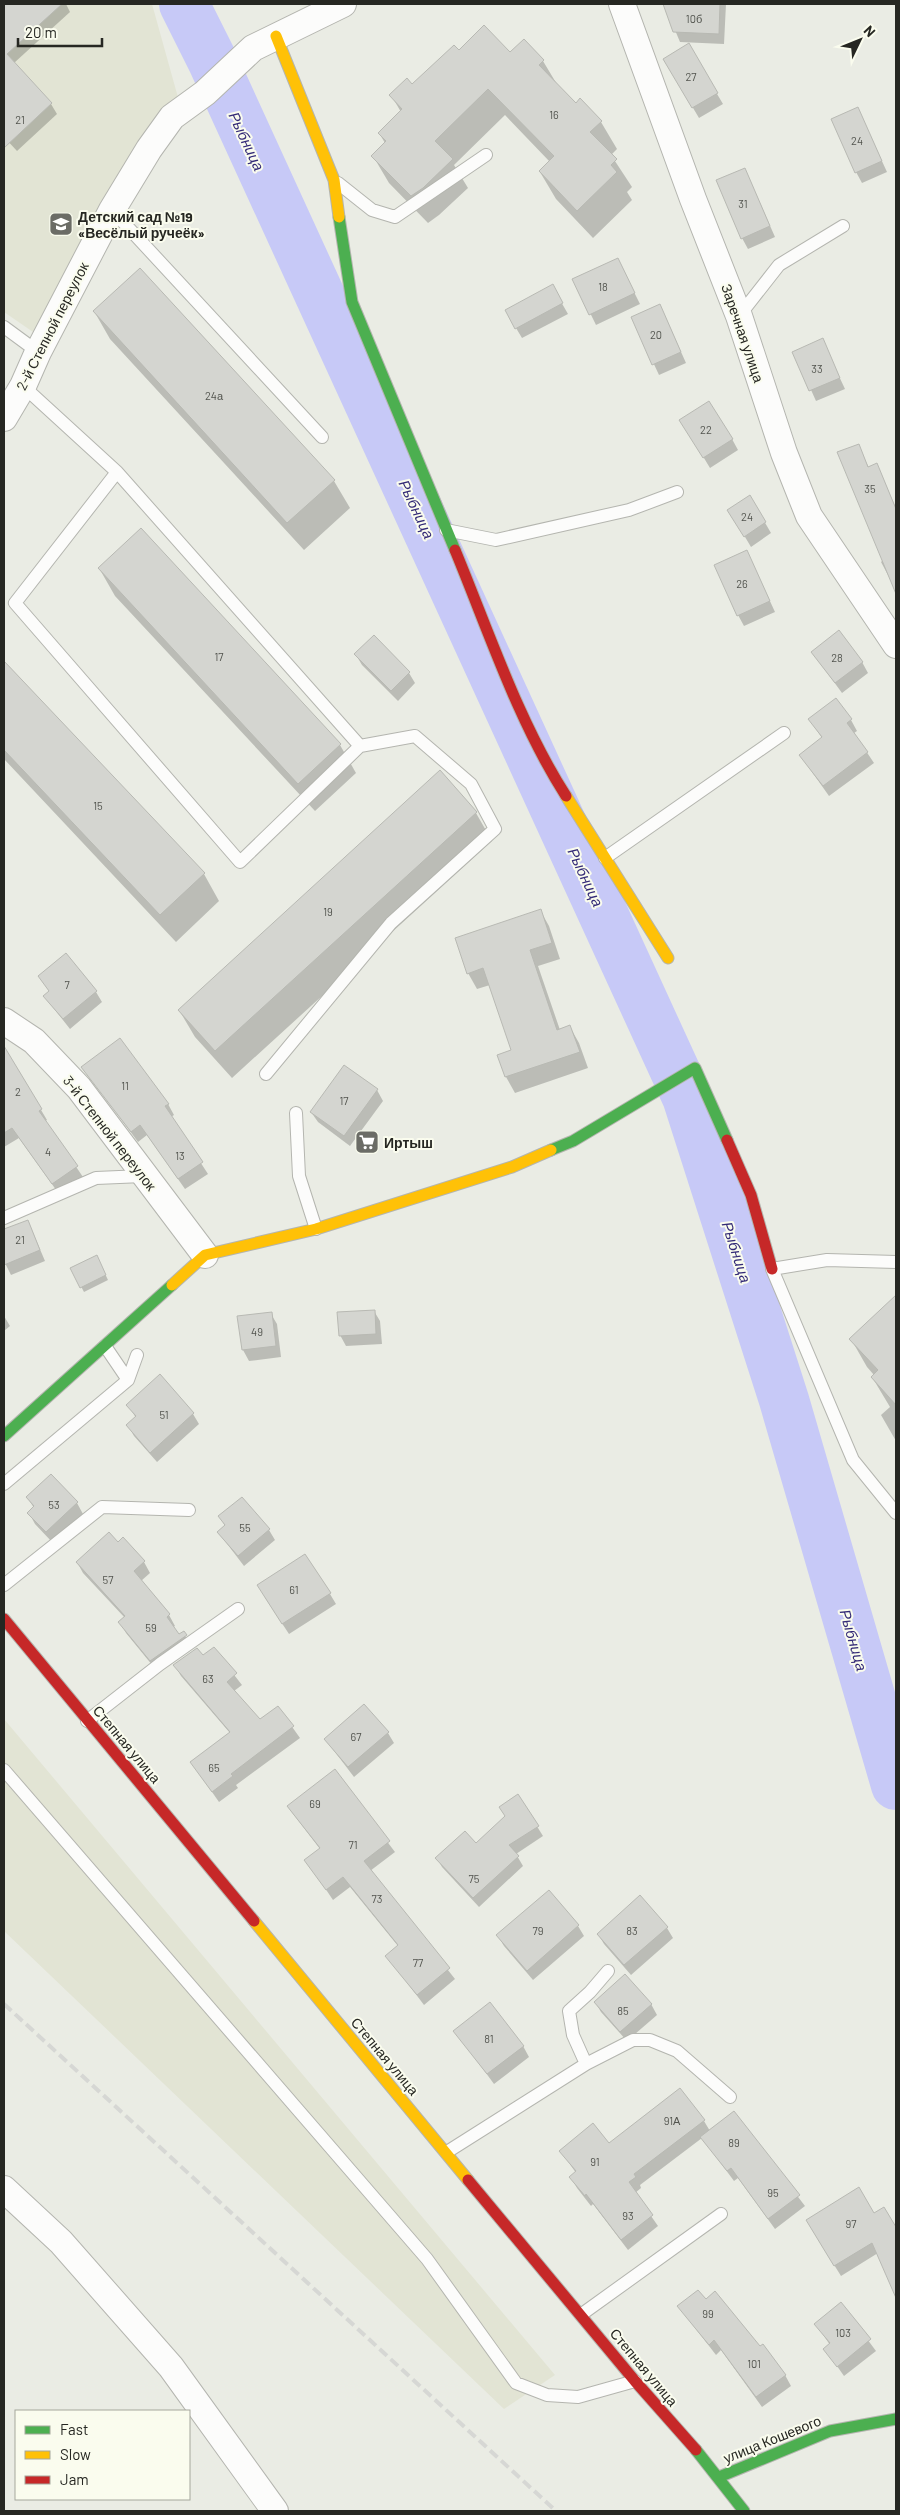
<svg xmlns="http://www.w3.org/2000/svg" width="900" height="2515" viewBox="0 0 900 2515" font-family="Barlow,sans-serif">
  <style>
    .built { fill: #e2e4d4 }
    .shadow { fill: #0003 }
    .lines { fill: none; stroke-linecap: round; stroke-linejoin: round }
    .river { stroke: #c7c9f7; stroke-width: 50 }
    .building { fill: #d4d5d0; stroke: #b8b9b3 }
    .lane-casing { stroke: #b4b5af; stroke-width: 14 }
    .street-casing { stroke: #b4b5af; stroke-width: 28 }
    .fast-casing { stroke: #b4b5af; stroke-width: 13 }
    .slow-casing { stroke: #b4b5af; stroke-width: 13 }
    .jam-casing { stroke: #b4b5af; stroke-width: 13 }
    .lane { stroke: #fcfcfb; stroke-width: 12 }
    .street { stroke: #fcfcfb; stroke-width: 26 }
    .fast { stroke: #4caf50; stroke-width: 11 }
    .slow { stroke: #ffc107; stroke-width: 11 }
    .jam { stroke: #c62828; stroke-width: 11 }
    .rail { stroke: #d6d7d4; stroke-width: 4; stroke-dasharray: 10 5; stroke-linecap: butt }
    .labels { text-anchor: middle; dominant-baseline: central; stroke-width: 4; stroke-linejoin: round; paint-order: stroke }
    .number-label { font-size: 11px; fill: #52544e }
    .poi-label { font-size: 14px; font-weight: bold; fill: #262722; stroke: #fafcee; text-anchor: start }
    .street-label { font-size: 14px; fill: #262722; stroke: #fafcee }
    .water-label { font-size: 15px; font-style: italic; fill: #332a77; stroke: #fafcee }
  </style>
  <rect width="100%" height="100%" fill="#eaece4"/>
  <!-- built -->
  <path class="built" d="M4,4H152L184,119L36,334L4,312Z
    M4,1719L555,2375L504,2409L4,1931Z"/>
  <!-- shadow -->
  <path class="shadow" d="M4,4H66L70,12L14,63L51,104L57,114L17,151L4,137Z
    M664,4H726L724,44L680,42Z
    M524,40L543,61L558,86L576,104L601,122L617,149L611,155L632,187L627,192L632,200L593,238L556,199L540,172L550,162L505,115L454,165L468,188L439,215L428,223L389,183L373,156L385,143L379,133L401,112L391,95L412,86L459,51L510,54Z
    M688,45L723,104L699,118L664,59Z
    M858,109L887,172L862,183L856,172Z
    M745,169L775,237L748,249L742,238Z
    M623,270L640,304L596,325L574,280Z
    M552,286L568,314L522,338L516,328Z
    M94,311L334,481L350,508L304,550L110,339Z
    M665,316L686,363L659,375L632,317Z
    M822,340L845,389L816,401L794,352Z
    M687,430L732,439L738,450L710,468Z
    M858,445L869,468L877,465L896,508V590L881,562L883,560Z
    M750,497L771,533L751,547L729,510Z
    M752,562L775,612L744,626L738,615Z
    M99,568L340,745L356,773L315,811L115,596Z
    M812,652L862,662L868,673L842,693Z
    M356,655L409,673L415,683L398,701L362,665Z
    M11,670L204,874L219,901L176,942L4,759V677Z
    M835,700L851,720L857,731L854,733L874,763L829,796L800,755L822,738L810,720Z
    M440,772L476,813L492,841L232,1078L195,1037L179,1010Z
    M540,910L549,926L560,959L538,966L560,1030L570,1027L579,1043L588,1068L515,1093L506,1077L498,1056L512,1051L490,985L477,989L468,973Z
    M40,977L96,992L102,1002L70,1029L44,996L50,992Z
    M83,1067L168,1104L174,1115L171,1117L208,1174L185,1189L147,1135L138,1142Z
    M16,1068L47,1120L45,1121L83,1177L59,1194L19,1138L4,1147V1076Z
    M377,1090L383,1101L350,1146L318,1122L311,1112Z
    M28,1221L45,1261L11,1275L4,1261V1230Z
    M99,1261L108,1280L84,1292L72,1269Z
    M890,1303L896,1310V1441L881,1415L890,1407L872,1377L874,1375L867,1367L851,1339Z
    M374,1311L380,1321L382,1344L346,1346L340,1335Z
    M271,1314L277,1324L281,1357L249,1361L243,1350L239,1317Z
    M4,1316L10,1326L4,1331Z
    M160,1376L193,1414L199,1424L157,1462L134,1436L128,1425L136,1418L128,1405Z
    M27,1497L77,1503L83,1514L52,1542L35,1524L29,1513L34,1508Z
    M220,1517L269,1530L275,1540L244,1566L218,1532L225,1526Z
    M123,1539L144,1562L150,1573L141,1581L169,1615L175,1626L173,1627L179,1636L183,1633L192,1646L157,1671L126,1633L120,1622L125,1618L83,1573L77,1562L117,1544Z
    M330,1594L336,1604L289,1634L264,1596Z
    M213,1648L242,1685L234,1691L260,1721L278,1707L300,1738L236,1785L238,1788L219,1802L191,1762L230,1733L181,1676L175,1665L203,1657Z
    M388,1733L394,1743L354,1777L325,1739Z
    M334,1771L395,1852L370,1871L455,1979L424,2005L387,1956L398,1946L350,1887L333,1900L306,1860L320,1849L288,1807Z
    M518,1796L543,1836L516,1854L523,1866L479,1907L442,1867L437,1858L476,1845L506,1817Z
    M578,1926L584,1936L533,1980L504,1946L498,1936Z
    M667,1928L673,1938L631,1975L604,1944L598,1934Z
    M595,2002L651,2004L657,2015L627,2041L601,2012Z
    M455,2031L523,2046L529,2057L494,2084Z
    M734,2113L805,2206L775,2229L738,2178L734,2181L702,2138L640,2185L641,2188L635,2193L658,2226L628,2250L593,2204L591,2206L577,2188L571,2177L576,2173L561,2151L609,2145L704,2121L710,2131Z
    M883,2209L896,2229V2294L878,2253L841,2276L813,2231L874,2214Z
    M841,2304L876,2351L844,2376L825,2349L830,2345L816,2324Z
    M679,2307L785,2375L791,2386L762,2407L721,2350L716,2355Z"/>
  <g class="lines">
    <!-- river -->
    <path class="river" d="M184,4L213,62L687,1097L784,1400L896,1785"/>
  </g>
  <!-- building -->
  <path class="building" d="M4,4H62L7,54L52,103L4,148Z
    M663,4H720L719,34L673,32Z
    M484,25L510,52L524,39L544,60L539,65L576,103L580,98L602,121L590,132L617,159L611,165L617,172L577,211L539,171L554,156L488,89L435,141L453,159L423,188L411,196L371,156L386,141L378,133L402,109L389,95L407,78L412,84L454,45L459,50Z
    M689,43L718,93L692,108L663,59Z
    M858,107L882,161L855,173L831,119Z
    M745,168L770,226L741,239L716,180Z
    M618,258L635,293L589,315L572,279Z
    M140,268L335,480L287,523L93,311Z
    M553,284L563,303L515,329L505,310Z
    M660,304L681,352L652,365L631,317Z
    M823,338L840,378L809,391L792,352Z
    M709,401L733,439L703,458L679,420Z
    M859,444L868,467L877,463L896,509V594L837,452Z
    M750,495L766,522L744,537L727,510Z
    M141,528L341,744L298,784L98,568Z
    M747,550L770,601L737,616L714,565Z
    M839,630L863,662L835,683L811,652Z
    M374,635L410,672L391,691L354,654Z
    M4,661L205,873L160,915L4,750Z
    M836,698L852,719L847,723L868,752L823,786L799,755L822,737L808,719Z
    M440,770L477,812L215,1051L178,1010Z
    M541,909L552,943L530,950L557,1030L570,1025L580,1052L505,1077L497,1055L511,1050L483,968L467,974L455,938Z
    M66,953L97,991L63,1019L43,996L49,991L38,976Z
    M120,1038L169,1104L165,1106L203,1162L178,1179L140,1125L131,1132L81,1067Z
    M4,1046L42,1109L39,1111L78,1166L52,1184L12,1128L4,1133Z
    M344,1065L378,1089L344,1136L310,1112Z
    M28,1220L40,1250L4,1265V1229Z
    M97,1255L106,1275L80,1288L70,1268Z
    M896,1295V1405L871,1377L878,1370L849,1339Z
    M375,1310L376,1334L339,1336L337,1312Z
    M272,1312L276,1346L242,1350L237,1316Z
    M160,1374L194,1413L150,1453L126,1425L136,1416L126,1405Z
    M51,1474L78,1502L46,1532L27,1513L34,1506L26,1497Z
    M242,1497L270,1529L238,1556L217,1532L225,1525L218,1516Z
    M109,1532L118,1542L123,1537L145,1561L134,1571L170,1614L167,1617L179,1634L184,1631L187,1635L150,1661L118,1622L125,1616L76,1562Z
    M305,1554L331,1593L282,1624L257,1585Z
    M214,1647L237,1673L227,1682L260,1719L278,1706L294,1726L231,1774L233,1776L212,1792L190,1762L230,1732L173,1665L197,1648L203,1655Z
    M364,1704L389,1732L348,1767L324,1739Z
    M335,1769L390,1841L364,1861L450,1968L417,1995L385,1956L398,1945L343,1877L326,1890L304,1860L320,1848L287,1806Z
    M518,1794L539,1826L509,1845L519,1856L473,1898L435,1858L465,1831L476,1843L505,1816L499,1807Z
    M549,1890L579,1925L527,1971L496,1935Z
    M640,1895L668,1927L624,1965L597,1934Z
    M625,1974L652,2004L620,2032L594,2002Z
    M490,2002L524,2046L487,2074L453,2031Z
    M680,2088L705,2120L634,2174L636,2177L629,2182L653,2215L621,2240L586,2194L585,2196L569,2177L576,2171L559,2151L593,2123L609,2143Z
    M734,2111L800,2195L768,2219L731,2168L727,2171L700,2137Z
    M859,2187L874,2213L884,2207L896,2227V2298L872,2243L834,2266L806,2220Z
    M698,2290L706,2299L715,2291L760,2346L763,2344L786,2375L756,2397L714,2340L709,2345L677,2306Z
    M841,2302L871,2339L837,2367L823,2349L830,2343L814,2324Z"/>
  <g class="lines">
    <!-- lane casing -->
    <g class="lane-casing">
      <path id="lane" d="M338,183L372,210L395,217L486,155
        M112,210L322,437
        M739,316L779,265L843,226
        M4,327L38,352
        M23,386L117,472L360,746L240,862L15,603L117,472
        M446,530L496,540L629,510L677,492
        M605,858L784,733
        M266,1074L391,923L495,829L471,784L415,736L360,746
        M296,1113L299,1176L316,1229
        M4,1218L96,1178L143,1176
        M896,1262L827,1260L772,1269L853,1460L896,1513
        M105,1346L128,1380L137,1355
        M4,1484L128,1380
        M4,1585L102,1507L189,1510
        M87,1721L160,1664L238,1609
        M4,1770L427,2259L516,2383L547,2395L578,2397L635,2381
        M586,2064L573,2035L569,2011L590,1992L608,1971
        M447,2152L586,2064L633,2040H650L677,2051L730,2097
        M582,2314L721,2214"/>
    </g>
    <!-- street casing -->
    <g class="street-casing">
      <path id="street" d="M622,4L693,199L739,316L784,453L809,516L896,645
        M4,418L23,386L38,352L112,210L149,149L172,117L205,93L253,48L343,4
        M4,1021L34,1041L79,1088L205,1255
        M4,2189L61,2242L171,2367L275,2511"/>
    </g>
    <!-- fast casing -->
    <g class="fast-casing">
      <path id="fast" d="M339,217L352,302L455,550
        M551,1150L573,1141L695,1068L727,1140
        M4,1436L172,1285
        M696,2450L744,2511
        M719,2477L830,2431L896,2419"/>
    </g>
    <!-- slow casing -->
    <g class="slow-casing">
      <path id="slow" d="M276,36L334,180L339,217
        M566,796L668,958
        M172,1285L205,1255L316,1229L512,1167L551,1150
        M254,1921L468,2180"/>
    </g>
    <!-- jam casing -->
    <g class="jam-casing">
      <path id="jam" d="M455,550C489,632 518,721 566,796
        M727,1140L751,1195L772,1269
        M4,1619L254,1921
        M468,2180L635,2381L696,2450"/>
    </g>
    <!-- lane -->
    <use href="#lane" class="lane"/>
    <!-- street -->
    <use href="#street" class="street"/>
    <!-- fast -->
    <use href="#fast" class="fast"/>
    <!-- slow -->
    <use href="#slow" class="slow"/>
    <!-- jam -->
    <use href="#jam" class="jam"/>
    <!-- rail -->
    <path class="rail" d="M4,2004L556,2511"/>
  </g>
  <!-- icons -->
  <defs>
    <g id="school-square" transform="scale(1.25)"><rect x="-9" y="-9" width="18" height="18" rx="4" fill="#6b6c66" stroke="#fafcee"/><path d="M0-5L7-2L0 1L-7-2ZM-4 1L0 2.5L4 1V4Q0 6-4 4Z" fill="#fff"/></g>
    <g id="supermarket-square" transform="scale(1.25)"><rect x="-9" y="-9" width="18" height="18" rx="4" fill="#6b6c66" stroke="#fafcee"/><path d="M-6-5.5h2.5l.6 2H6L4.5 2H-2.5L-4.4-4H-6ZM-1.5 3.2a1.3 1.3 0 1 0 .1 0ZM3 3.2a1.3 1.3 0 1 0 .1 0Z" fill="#fff"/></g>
  </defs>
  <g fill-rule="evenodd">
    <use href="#school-square" x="61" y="224"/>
    <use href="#supermarket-square" x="367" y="1142"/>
  </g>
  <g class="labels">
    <!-- number labels -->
    <g class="number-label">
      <text x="694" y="18">10б</text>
      <text x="691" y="76">27</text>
      <text x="554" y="114">16</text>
      <text x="20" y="119">21</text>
      <text x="857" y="140">24</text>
      <text x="743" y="203">31</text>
      <text x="603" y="286">18</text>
      <text x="656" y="334">20</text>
      <text x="817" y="368">33</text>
      <text x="214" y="395">24а</text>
      <text x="706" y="429">22</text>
      <text x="870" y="488">35</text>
      <text x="747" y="516">24</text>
      <text x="742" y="583">26</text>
      <text x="219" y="656">17</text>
      <text x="837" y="657">28</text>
      <text x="98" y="805">15</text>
      <text x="328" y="911">19</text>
      <text x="67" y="984">7</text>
      <text x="125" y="1085">11</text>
      <text x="18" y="1091">2</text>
      <text x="344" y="1100">17</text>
      <text x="48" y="1151">4</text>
      <text x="180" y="1155">13</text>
      <text x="20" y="1239">21</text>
      <text x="257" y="1331">49</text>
      <text x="164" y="1414">51</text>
      <text x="54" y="1504">53</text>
      <text x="245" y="1527">55</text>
      <text x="108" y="1579">57</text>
      <text x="294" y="1589">61</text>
      <text x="151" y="1627">59</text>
      <text x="208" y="1678">63</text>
      <text x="356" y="1736">67</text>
      <text x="214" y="1767">65</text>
      <text x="315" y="1803">69</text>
      <text x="353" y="1844">71</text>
      <text x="474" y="1878">75</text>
      <text x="377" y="1898">73</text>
      <text x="538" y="1930">79</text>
      <text x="632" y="1930">83</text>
      <text x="418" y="1962">77</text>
      <text x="623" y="2010">85</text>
      <text x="489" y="2038">81</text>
      <text x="672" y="2120">91А</text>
      <text x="734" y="2142">89</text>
      <text x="595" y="2161">91</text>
      <text x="773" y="2192">95</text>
      <text x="628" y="2215">93</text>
      <text x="851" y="2223">97</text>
      <text x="708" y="2313">99</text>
      <text x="843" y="2332">103</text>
      <text x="754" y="2363">101</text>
    </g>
    <!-- poi labels -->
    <g class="poi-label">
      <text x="78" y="216">Детский сад №19<tspan x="78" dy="16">«Весёлый ручеёк»</tspan></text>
      <text x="384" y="1142">Иртыш</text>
    </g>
    <!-- street labels -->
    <g class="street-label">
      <text transform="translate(52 326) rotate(-63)">2-й Степной переулок</text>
      <text transform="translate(743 333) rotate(71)">Заречная улица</text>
      <text transform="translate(110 1133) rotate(52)">3-й Степной переулок</text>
      <text transform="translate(127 1744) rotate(50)">Степная улица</text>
      <text transform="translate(385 2056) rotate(50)">Степная улица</text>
      <text transform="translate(644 2367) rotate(50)">Степная улица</text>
      <text transform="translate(772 2439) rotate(-22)">улица Кошевого</text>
    </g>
    <!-- water labels -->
    <g class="water-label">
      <text transform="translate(247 141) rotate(65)">Рыбница</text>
      <text transform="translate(417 509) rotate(65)">Рыбница</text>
      <text transform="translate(586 877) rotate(65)">Рыбница</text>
      <text transform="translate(737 1252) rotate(72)">Рыбница</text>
      <text transform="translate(854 1640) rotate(74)">Рыбница</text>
    </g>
  </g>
  <!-- border -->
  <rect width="900" height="2515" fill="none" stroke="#262722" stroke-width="10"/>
  <!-- legend -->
  <rect x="15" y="2410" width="175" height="90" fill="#fafcee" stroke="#a5a79c"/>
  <rect x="25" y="2426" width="25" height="8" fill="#4caf50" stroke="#a5a79c"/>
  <text x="60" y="2435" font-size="15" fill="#262722">Fast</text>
  <rect x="25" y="2451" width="25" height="8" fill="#ffc107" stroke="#a5a79c"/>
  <text x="60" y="2460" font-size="15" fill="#262722">Slow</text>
  <rect x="25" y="2476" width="25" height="8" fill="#c62828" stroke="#a5a79c"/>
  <text x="60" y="2485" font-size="15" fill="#262722">Jam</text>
  <!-- north arrow -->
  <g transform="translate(860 40) rotate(47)" stroke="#fafcee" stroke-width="4" paint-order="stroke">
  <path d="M0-4L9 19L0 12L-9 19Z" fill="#262722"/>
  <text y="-8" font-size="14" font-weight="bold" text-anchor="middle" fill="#262722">N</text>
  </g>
  <!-- scale -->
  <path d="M18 38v8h84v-8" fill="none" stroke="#262722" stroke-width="2.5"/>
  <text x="25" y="38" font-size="15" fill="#262722" stroke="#fafcee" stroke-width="4" paint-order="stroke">20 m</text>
</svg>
